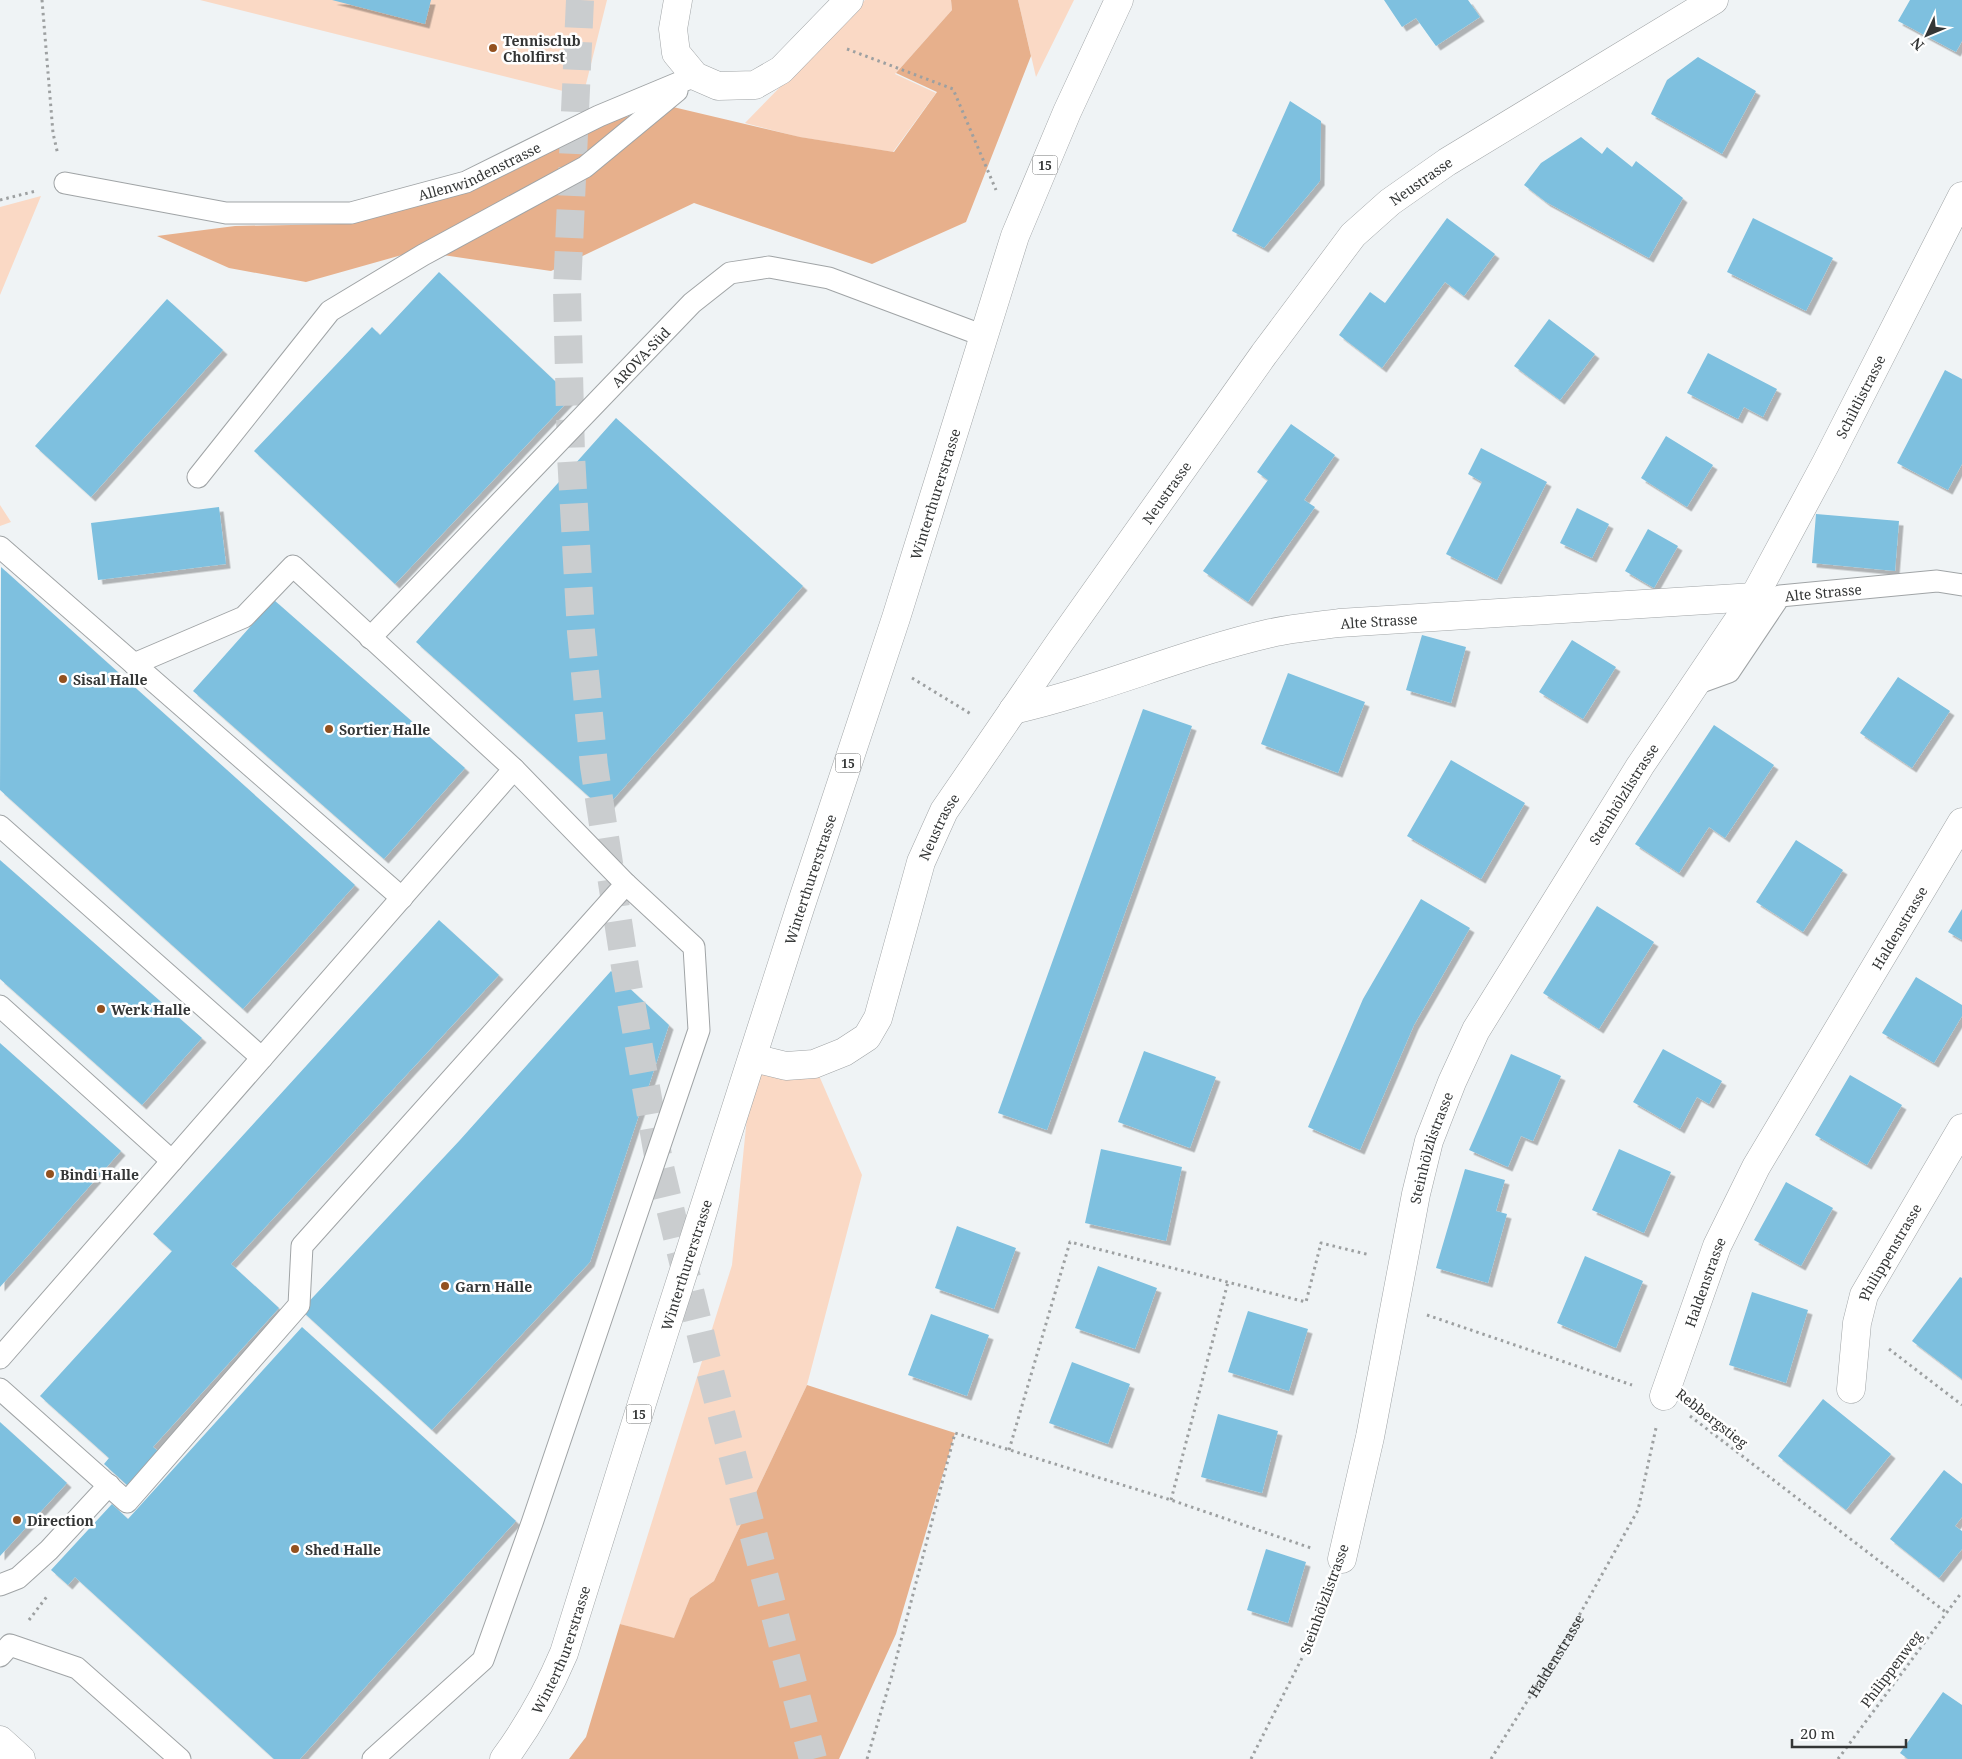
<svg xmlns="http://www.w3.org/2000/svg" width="1962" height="1759" viewBox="0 0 1962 1759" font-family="'Noto Serif',serif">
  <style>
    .green { fill: #fad9c5 }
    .forest { fill: #e7b08c }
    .building { fill: #7ec0df; filter: url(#shadow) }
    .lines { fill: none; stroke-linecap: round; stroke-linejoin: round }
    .trunk-tunnel { stroke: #cacdcf; stroke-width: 28; stroke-dasharray: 28 14; stroke-linecap: butt }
    .service-casing { stroke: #a0a4a6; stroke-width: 23 }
    .minor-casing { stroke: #a0a4a6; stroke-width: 29 }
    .primary-casing { stroke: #a0a4a6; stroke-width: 29 }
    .path { stroke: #9da0a1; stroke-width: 3; stroke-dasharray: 2.5 4; stroke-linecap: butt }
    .service { stroke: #fff; stroke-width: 21 }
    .minor { stroke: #fff; stroke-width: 28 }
    .primary { stroke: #fff; stroke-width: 28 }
    .poi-dot { fill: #93511f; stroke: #fff; stroke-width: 2 }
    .labels { text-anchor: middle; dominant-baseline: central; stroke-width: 5; stroke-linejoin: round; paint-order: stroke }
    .shield { fill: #fff; stroke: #717272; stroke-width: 1 }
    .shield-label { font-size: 12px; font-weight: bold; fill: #343636 }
    .poi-label { font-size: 14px; font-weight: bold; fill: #343636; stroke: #fff; text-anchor: start }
    .street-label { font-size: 14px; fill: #343636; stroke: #fff }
  </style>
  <defs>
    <filter id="shadow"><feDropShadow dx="4.5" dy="4.5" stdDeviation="0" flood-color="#0004"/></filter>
  </defs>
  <rect width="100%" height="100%" fill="#eff3f5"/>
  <!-- green -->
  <path class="green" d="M200,0H607L583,96Z
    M865,0H951L952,10L895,74L936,93L893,152L799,137L745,123Z
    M1018,0H1074L1036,77Z
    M41,196L0,295V207Z
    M0,505L11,522L0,526Z
    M753,1058L814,1064L862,1175L807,1385L714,1581L690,1598L674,1639L620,1624L732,1265Z"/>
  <!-- forest -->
  <path class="forest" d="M951,0H1018L1031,56L966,222L872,264L694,203L551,271L416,251L306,282L229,268L157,236L235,226L342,224L474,185L600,122L673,107L800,137L894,152L937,92L896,73L952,10Z
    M807,1385L955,1433L896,1634L839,1759H569L586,1737L620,1624L674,1638L690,1598L714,1581Z"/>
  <!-- building -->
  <path class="building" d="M332,0H431L425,24Z
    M1384,0H1468L1480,17L1436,46L1416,18L1402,27Z
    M1910,0H1962V41L1956,52L1898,21Z
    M1698,57L1756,91L1722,154L1651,114L1667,80Z
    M1290,101L1321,121L1320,181L1264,248L1232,231Z
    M1581,137L1602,154L1607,147L1632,167L1636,161L1683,198L1649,258L1546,202L1524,185L1541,163Z
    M1447,218L1495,254L1464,296L1445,282L1382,368L1339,335L1370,292L1385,303Z
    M1753,218L1833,258L1806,311L1727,272Z
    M439,272L572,397L395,584L254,451L372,327L380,335Z
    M167,299L223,350L91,497L35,446Z
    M1549,319L1595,354L1560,400L1514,366Z
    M1708,353L1777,389L1763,417L1744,407L1738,419L1687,393Z
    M1945,370L1962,379V464L1948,490L1897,463Z
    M616,418L803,586L604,810L416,642Z
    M1291,424L1335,455L1304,500L1315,507L1248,602L1203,571L1268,480L1257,472Z
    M1666,436L1713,465L1687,507L1641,478Z
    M1481,448L1547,482L1497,580L1446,554L1482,482L1468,474Z
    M219,507L226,564L98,580L91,523Z
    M1577,508L1609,524L1592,558L1560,543Z
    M1816,514L1899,521L1895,571L1812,563Z
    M1648,529L1678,546L1654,588L1625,571Z
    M1,567L355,885L243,1009L0,790Z
    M274,600L465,768L384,859L193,691Z
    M1422,635L1466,647L1451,703L1406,690Z
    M1572,640L1616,667L1583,719L1539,692Z
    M1288,673L1365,702L1338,773L1261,744Z
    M1898,677L1950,711L1912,768L1860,733Z
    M1143,709L1192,726L1047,1130L998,1113Z
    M1714,725L1774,765L1725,838L1709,827L1679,873L1635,844Z
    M1451,760L1525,803L1481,879L1407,836Z
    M1796,840L1843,870L1803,932L1756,902Z
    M0,860L202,1038L142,1105L0,979Z
    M1421,899L1470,928L1414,1025L1360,1150L1308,1127L1363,999Z
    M1597,906L1654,942L1599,1029L1543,993Z
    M1962,909V940L1948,932Z
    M439,920L499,975L231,1264L279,1308L153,1447L158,1451L127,1485L104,1464L109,1458L40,1396L172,1251L153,1234Z
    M611,971L669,1025L590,1262L432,1430L301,1310L460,1140Z
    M1916,977L1962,1005V1016L1934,1063L1882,1033Z
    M0,1043L121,1151L0,1287Z
    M1663,1049L1722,1081L1709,1104L1697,1097L1680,1129L1633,1102Z
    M1144,1051L1216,1077L1190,1148L1118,1122Z
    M1511,1054L1561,1076L1533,1141L1521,1136L1508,1167L1469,1150Z
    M1850,1075L1902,1105L1867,1165L1815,1135Z
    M1101,1149L1182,1167L1166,1241L1085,1223Z
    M1619,1149L1671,1172L1644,1233L1592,1210Z
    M1465,1169L1505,1180L1496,1211L1507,1214L1488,1283L1436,1268Z
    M1786,1182L1833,1208L1801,1266L1754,1240Z
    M957,1226L1016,1248L994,1309L935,1288Z
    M1585,1256L1643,1281L1616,1348L1557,1323Z
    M1098,1266L1157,1288L1135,1349L1075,1328Z
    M1960,1277L1962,1278V1379L1912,1341Z
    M1752,1292L1808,1310L1786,1383L1729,1365Z
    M1248,1311L1308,1329L1289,1391L1228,1372Z
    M931,1314L989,1335L967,1396L908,1375Z
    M302,1327L516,1521L300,1759H274L75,1577L68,1585L51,1570L112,1504L128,1519Z
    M1072,1362L1130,1384L1108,1444L1049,1423Z
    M1823,1399L1891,1454L1846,1510L1778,1456Z
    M1218,1414L1278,1431L1262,1493L1201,1477Z
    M0,1422L67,1483L0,1556Z
    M1944,1470L1962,1484V1517L1955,1526L1962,1531V1549L1939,1578L1890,1539Z
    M1266,1549L1306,1562L1288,1623L1247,1610Z
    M1943,1692L1962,1705V1759H1908L1900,1753Z"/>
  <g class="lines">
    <!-- trunk-tunnel -->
    <path class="trunk-tunnel" d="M580,0L567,290L571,455L581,632L594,766L626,973L660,1167L706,1356L813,1759"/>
    <!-- service casing -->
    <g class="service-casing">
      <g id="service">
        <path id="s2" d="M65,183L226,213H351L466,182L599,116L695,76"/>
        <path d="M198,477L330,311L423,255L585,167L677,91"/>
        <path d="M0,547L402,898"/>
        <path id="s3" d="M370,638L692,303L730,273L769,267L829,278L984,336"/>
        <path id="s4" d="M1696,684L1729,672L1780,596L1937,581L1962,585"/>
        <path d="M0,826L262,1058"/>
        <path d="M0,1006L172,1161"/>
        <path d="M0,1358L514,769L293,566L244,617L134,664"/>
        <path d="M0,1389L127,1502L299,1305L302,1246L626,884L514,769"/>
        <path d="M0,1585L18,1578L49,1550L109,1485"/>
        <path d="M0,1656L10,1645L77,1668L180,1759"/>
        <path d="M373,1759L483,1660L532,1523L699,1030L694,947L626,884"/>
      </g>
    </g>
    <!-- minor casing -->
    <g class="minor-casing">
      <g id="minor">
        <path d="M678,0L673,29L676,53L695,76L718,86L755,85L781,70L849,0"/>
        <path id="s5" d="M1013,710C1101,690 1184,653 1271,633C1293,628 1317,626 1339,623L1754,597"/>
        <path id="s6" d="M753,1058L786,1066L814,1064L844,1052L867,1037L878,1018L921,862L944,811L1060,642L1264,354L1353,235L1390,202L1447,162L1714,0"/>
        <path id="s7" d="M1851,1389L1857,1323L1864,1295L1962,1128"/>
        <path id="s8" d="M1664,1396L1717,1246L1756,1167L1962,822"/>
        <path id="s9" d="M1342,1559L1370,1437L1416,1194L1429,1141L1452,1082L1476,1030L1640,766L1754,597L1826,463L1962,196"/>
      </g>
    </g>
    <!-- primary casing -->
    <g class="primary-casing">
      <g id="primary">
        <path d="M0,1740L21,1759"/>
        <path id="s10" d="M504,1759C529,1725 548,1691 564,1653L662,1339L800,908L896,618L1015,236L1067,112L1119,0"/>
      </g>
    </g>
    <!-- path -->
    <g class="path">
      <path d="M42,0L53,133L58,155"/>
      <path d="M847,49L953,89L996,190"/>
      <path d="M0,200L36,191"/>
      <path d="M912,678L971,714"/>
      <path d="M1427,1315L1632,1385"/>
      <path d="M1889,1349L1962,1405"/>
      <path d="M1690,1416L1947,1613"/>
      <path d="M1009,1450L1070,1242L1306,1302L1321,1243L1370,1255"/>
      <path d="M1171,1500L1228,1282"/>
      <path d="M29,1620L48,1595"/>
      <path d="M867,1759L892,1675L955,1433L1171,1500L1311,1548"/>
      <path d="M1251,1759L1304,1654L1329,1590"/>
      <path id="s1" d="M1491,1759L1566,1639L1638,1510L1656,1428"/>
      <path d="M1838,1759L1962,1592"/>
    </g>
    <!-- service -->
    <use href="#service" class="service"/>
    <!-- minor -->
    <use href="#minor" class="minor"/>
    <!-- primary -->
    <use href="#primary" class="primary"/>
  </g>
  <!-- markers -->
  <g class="poi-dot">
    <circle cx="493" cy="48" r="5"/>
    <circle cx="63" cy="679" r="5"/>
    <circle cx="329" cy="729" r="5"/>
    <circle cx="101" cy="1009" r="5"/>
    <circle cx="50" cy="1174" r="5"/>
    <circle cx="445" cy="1286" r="5"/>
    <circle cx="17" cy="1520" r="5"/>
    <circle cx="295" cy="1549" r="5"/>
  </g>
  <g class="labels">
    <!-- shield labels -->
    <g class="shield">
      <rect x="1032.5" y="155.5" width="25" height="19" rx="4"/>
      <rect x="835.5" y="753.5" width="25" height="19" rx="4"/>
      <rect x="626.5" y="1404.5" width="25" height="19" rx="4"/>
    </g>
    <g class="shield-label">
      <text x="1045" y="165">15</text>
      <text x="848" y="763">15</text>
      <text x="639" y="1414">15</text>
    </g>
    <!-- poi labels -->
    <g class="poi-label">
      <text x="503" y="40">Tennisclub<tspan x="503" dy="16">Cholfirst</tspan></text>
      <text x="73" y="679">Sisal Halle</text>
      <text x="339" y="729">Sortier Halle</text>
      <text x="111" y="1009">Werk Halle</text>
      <text x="60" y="1174">Bindi Halle</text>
      <text x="455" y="1286">Garn Halle</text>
      <text x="27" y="1520">Direction</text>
      <text x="305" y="1549">Shed Halle</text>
    </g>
    <!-- street labels -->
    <g class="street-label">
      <text stroke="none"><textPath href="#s2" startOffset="424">Allenwindenstrasse</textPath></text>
      <text stroke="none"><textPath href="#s6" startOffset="1155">Neustrasse</textPath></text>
      <text stroke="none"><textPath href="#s3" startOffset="390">AROVA-Süd</textPath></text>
      <text stroke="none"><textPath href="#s9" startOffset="1289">Schiltlistrasse</textPath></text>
      <text stroke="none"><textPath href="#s6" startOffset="750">Neustrasse</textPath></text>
      <text stroke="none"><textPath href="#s10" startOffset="1339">Winterthurerstrasse</textPath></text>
      <text stroke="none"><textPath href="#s4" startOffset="170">Alte Strasse</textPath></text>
      <text stroke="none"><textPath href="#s5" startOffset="378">Alte Strasse</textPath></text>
      <text stroke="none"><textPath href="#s9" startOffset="826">Steinhölzlistrasse</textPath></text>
      <text stroke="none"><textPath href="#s6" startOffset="345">Neustrasse</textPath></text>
      <text stroke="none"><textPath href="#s10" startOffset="934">Winterthurerstrasse</textPath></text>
      <text stroke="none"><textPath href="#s8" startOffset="526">Haldenstrasse</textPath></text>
      <text stroke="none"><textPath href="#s9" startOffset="421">Steinhölzlistrasse</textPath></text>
      <text stroke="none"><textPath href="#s7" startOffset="145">Philippenstrasse</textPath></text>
      <text stroke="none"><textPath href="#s10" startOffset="529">Winterthurerstrasse</textPath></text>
      <text stroke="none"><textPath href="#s8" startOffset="121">Haldenstrasse</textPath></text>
      <text transform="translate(1712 1418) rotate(38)">Rebbergstieg</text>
      <text transform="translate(1324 1599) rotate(-70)">Steinhölzlistrasse</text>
      <text stroke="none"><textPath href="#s10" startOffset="124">Winterthurerstrasse</textPath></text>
      <text stroke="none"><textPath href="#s1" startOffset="122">Haldenstrasse</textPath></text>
      <text transform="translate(1891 1669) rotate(-53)">Philippenweg</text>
    </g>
  </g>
  <!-- north arrow -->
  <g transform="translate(1927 35) rotate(226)" stroke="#ffffff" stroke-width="4" paint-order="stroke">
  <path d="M0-4L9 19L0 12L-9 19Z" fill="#343636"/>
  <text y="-8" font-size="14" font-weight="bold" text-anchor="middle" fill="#343636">N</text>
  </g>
  <!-- scale -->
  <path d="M1792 1739v8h114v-8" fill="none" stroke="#343636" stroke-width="2.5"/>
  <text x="1800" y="1739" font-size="15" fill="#343636" stroke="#ffffff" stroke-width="4" paint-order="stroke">20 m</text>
</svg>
